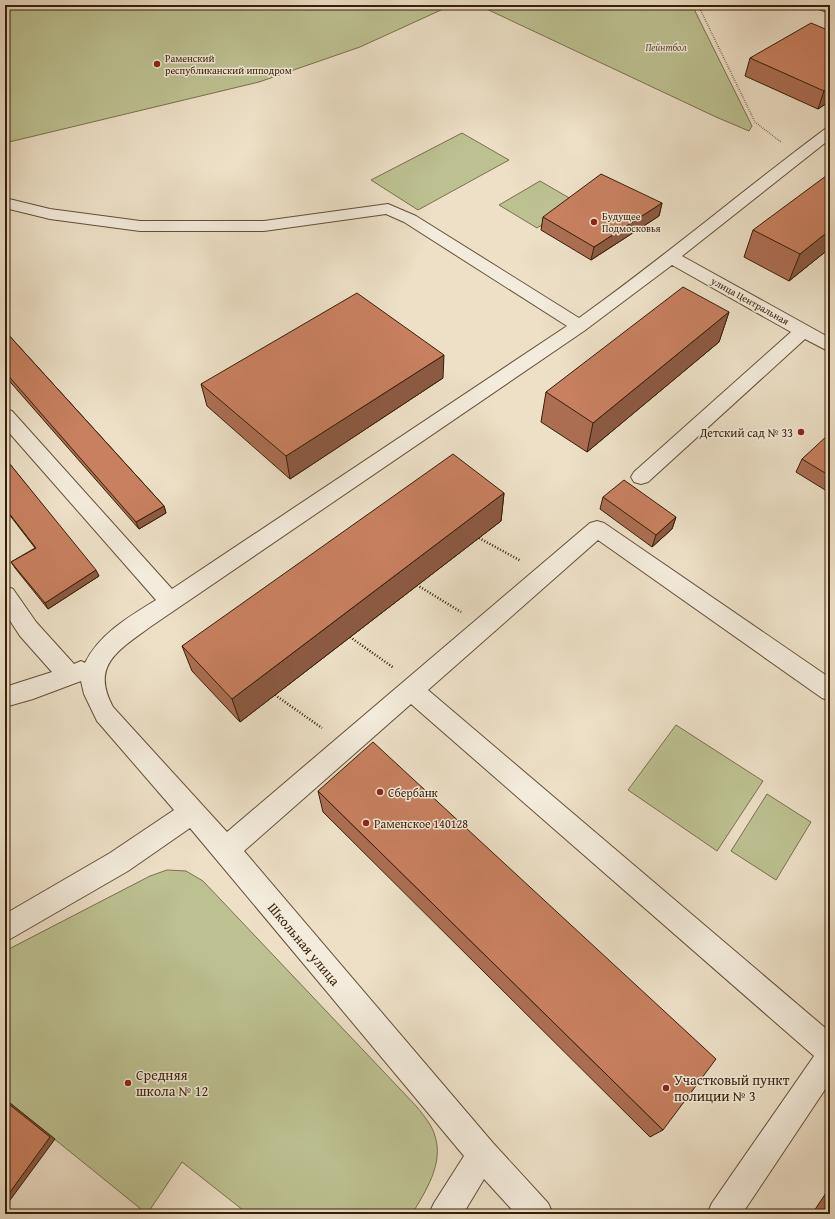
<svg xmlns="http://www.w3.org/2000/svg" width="835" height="1219" viewBox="0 0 835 1219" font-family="'Gentium Book Plus',serif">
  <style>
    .green { fill: #bdc192; stroke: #7a704c }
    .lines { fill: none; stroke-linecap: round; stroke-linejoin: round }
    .minor-casing { stroke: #644e37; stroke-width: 2 }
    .path-far1 { stroke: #371e07; stroke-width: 1.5; stroke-dasharray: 0.5 1.5; stroke-linecap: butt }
    .path { stroke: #371e07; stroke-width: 2.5; stroke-dasharray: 1 2; stroke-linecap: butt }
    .minor { fill: #f3ebdb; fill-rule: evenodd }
    .wall { fill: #ac6e53; stroke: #371e07 }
    .shaded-wall { fill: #8c5a43; stroke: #371e07 }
    .building { fill: #c88060; stroke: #371e07 }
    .poi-dot { fill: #8f2418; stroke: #f3ebdb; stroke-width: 1.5 }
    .labels { text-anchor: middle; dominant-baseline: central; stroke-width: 3; stroke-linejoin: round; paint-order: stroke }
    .far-park-label { font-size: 10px; font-style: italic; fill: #5f4f31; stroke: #f3ebdb }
    .far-poi-label { font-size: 10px; fill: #371e07; stroke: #f3ebdb; text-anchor: start }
    .far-street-label { font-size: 10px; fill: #371e07; stroke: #f3ebdb }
    .poi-label { font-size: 12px; fill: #371e07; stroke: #f3ebdb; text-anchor: start }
    .near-street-label { font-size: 14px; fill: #371e07; stroke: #f3ebdb }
    .near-poi-label { font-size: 14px; fill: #371e07; stroke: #f3ebdb; text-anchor: start }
  </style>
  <rect width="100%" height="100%" fill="#ede0c7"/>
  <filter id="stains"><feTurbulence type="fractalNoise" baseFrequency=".005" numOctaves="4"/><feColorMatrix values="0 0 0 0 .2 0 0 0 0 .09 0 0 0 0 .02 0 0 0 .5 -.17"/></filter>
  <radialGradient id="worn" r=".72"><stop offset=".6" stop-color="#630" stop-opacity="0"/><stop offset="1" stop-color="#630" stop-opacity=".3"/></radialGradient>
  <!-- green -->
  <path class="green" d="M5,5H452L360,47L259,82L5,143Z
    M478,5H692L752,126L749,131L716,117Z
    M462,133L509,160L418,210L371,180Z
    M540,181L578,203L537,228L499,205Z
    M676,725L763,781L717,851L628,790Z
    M767,794L811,822L776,880L731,851Z
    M167,870L186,871L203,881L417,1107C424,1116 432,1125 435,1136C444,1164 425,1192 412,1214H248L182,1162L147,1214L5,1099V951L150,876Z"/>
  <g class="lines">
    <!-- minor casing -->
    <g class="minor-casing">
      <path id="minor" d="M814,5H830V13L816,8Z
        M830,128V139L682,256L830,338V352L805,339L648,482L641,484L634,482L631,477L634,472L791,332L672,265L584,331L150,627C119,650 90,665 113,707L227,832L590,523L597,521L604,523L830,678V701L822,698L598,540L428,690L830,1032V1082L742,1214H707L712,1203L814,1056L411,704L244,851L493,1143L548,1203L553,1214H516L484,1179L463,1214H429L434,1203L464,1156L190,828L128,871L5,942V914L110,853L174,810L97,721L84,694L81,681L33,699L5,707V687L52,672L20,636L5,613V586L13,589L36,622L74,664L81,661L85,663C99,634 130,616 156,600L5,428V409L12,411L172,589L567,326L404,222L386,214L264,231H140L50,219L5,208V198L50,209L140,221H264L388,204L416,216L579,318C663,258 742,191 825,129Z"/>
    </g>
    <!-- path-far1 -->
    <path class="path-far1" d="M698,5L755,122L781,142"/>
    <!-- path -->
    <path class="path" d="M479,538L521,561
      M417,585L461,612
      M350,637L394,668
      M275,695L322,728"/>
    <!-- minor -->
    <use href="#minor" class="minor"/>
  </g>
  <!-- wall -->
  <path class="wall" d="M830,31V101L818,109L745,76L750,58Z
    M662,203L659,216L591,260L541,230L543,217Z
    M753,230L830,248L789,281L744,257Z
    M729,312L719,342L587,452L541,422L546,392Z
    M5,331L164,506L166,513L139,529L5,376Z
    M443,378L290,479L207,406L201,384Z
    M830,435V493L796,472L802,459Z
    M5,458L99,576L48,609L15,568L11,562L35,548L5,509Z
    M504,493L501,521L240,722L192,671L182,646Z
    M603,497L676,517L672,529L652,547L600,509Z
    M318,791L663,1130L650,1137L323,812Z
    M830,1187V1214H812Z"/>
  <!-- shaded-wall -->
  <path class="shaded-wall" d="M830,87V101L818,109L824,91Z
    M662,203L659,216L591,260L594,247Z
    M830,230V248L789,281L800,254Z
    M729,312L719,342L587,452L593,423Z
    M444,355L443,378L290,479L286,456Z
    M504,493L501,521L240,722L232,699Z
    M164,506L166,513L139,529L136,522Z
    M676,517L672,529L652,547L656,535Z
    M96,570L99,576L48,609L45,603Z
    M5,1099L55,1139L5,1207Z"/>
  <!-- building -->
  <path class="building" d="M811,23L830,31V87L824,91L750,58Z
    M830,173V230L800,254L753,230Z
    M601,174L662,203L594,247L543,217Z
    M683,287L729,312L593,423L546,392Z
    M357,293L444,355L286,456L201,384Z
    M5,331L164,506L136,522L5,372Z
    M829,434L830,435V476L802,459Z
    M453,454L504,493L232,699L182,646Z
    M5,458L96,570L45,603L11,562L36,548L5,508Z
    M624,480L676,517L656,535L603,497Z
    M373,742L716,1059L663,1130L318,791Z
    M5,1101L50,1137L5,1199Z"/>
  <!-- markers -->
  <g class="poi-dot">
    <circle cx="157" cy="64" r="4"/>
    <circle cx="594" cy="222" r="4"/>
    <circle cx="801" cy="432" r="4"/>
    <circle cx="380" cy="792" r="4"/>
    <circle cx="366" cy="823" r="4"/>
    <circle cx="128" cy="1083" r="4"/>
    <circle cx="666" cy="1088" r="4"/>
  </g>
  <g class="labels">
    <!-- far-park labels -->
    <g class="far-park-label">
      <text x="666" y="47">Пейнтбол</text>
    </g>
    <!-- far-poi labels -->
    <g class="far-poi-label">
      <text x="165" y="58">Раменский<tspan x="165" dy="12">республиканский ипподром</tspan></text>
      <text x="602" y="216">Будущее<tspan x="602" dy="12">Подмосковья</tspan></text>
    </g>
    <!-- far-street labels -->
    <g class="far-street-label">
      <text transform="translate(750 301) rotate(29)">улица Центральная</text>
    </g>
    <!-- poi labels -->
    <g class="poi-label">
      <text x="793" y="432" text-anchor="end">Детский сад № 33</text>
      <text x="388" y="792">Сбербанк</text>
      <text x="374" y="823">Раменское 140128</text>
    </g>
    <!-- near-street labels -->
    <g class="near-street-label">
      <text transform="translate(304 944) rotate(50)">Школьная улица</text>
    </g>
    <!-- near-poi labels -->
    <g class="near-poi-label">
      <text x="136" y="1075">Средняя<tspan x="136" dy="16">школа № 12</tspan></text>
      <text x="674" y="1080">Участковый пункт<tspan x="674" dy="16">полиции № 3</tspan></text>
    </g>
  </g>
  <!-- margin -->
  <rect width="835" height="1219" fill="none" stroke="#ede0c7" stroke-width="20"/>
  <rect x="6" y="6" width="823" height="1207" fill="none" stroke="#371e07" stroke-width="2"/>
  <rect x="10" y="10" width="815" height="1199" fill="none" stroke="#371e07"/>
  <rect width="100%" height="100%" filter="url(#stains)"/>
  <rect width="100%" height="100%" fill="url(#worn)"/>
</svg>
